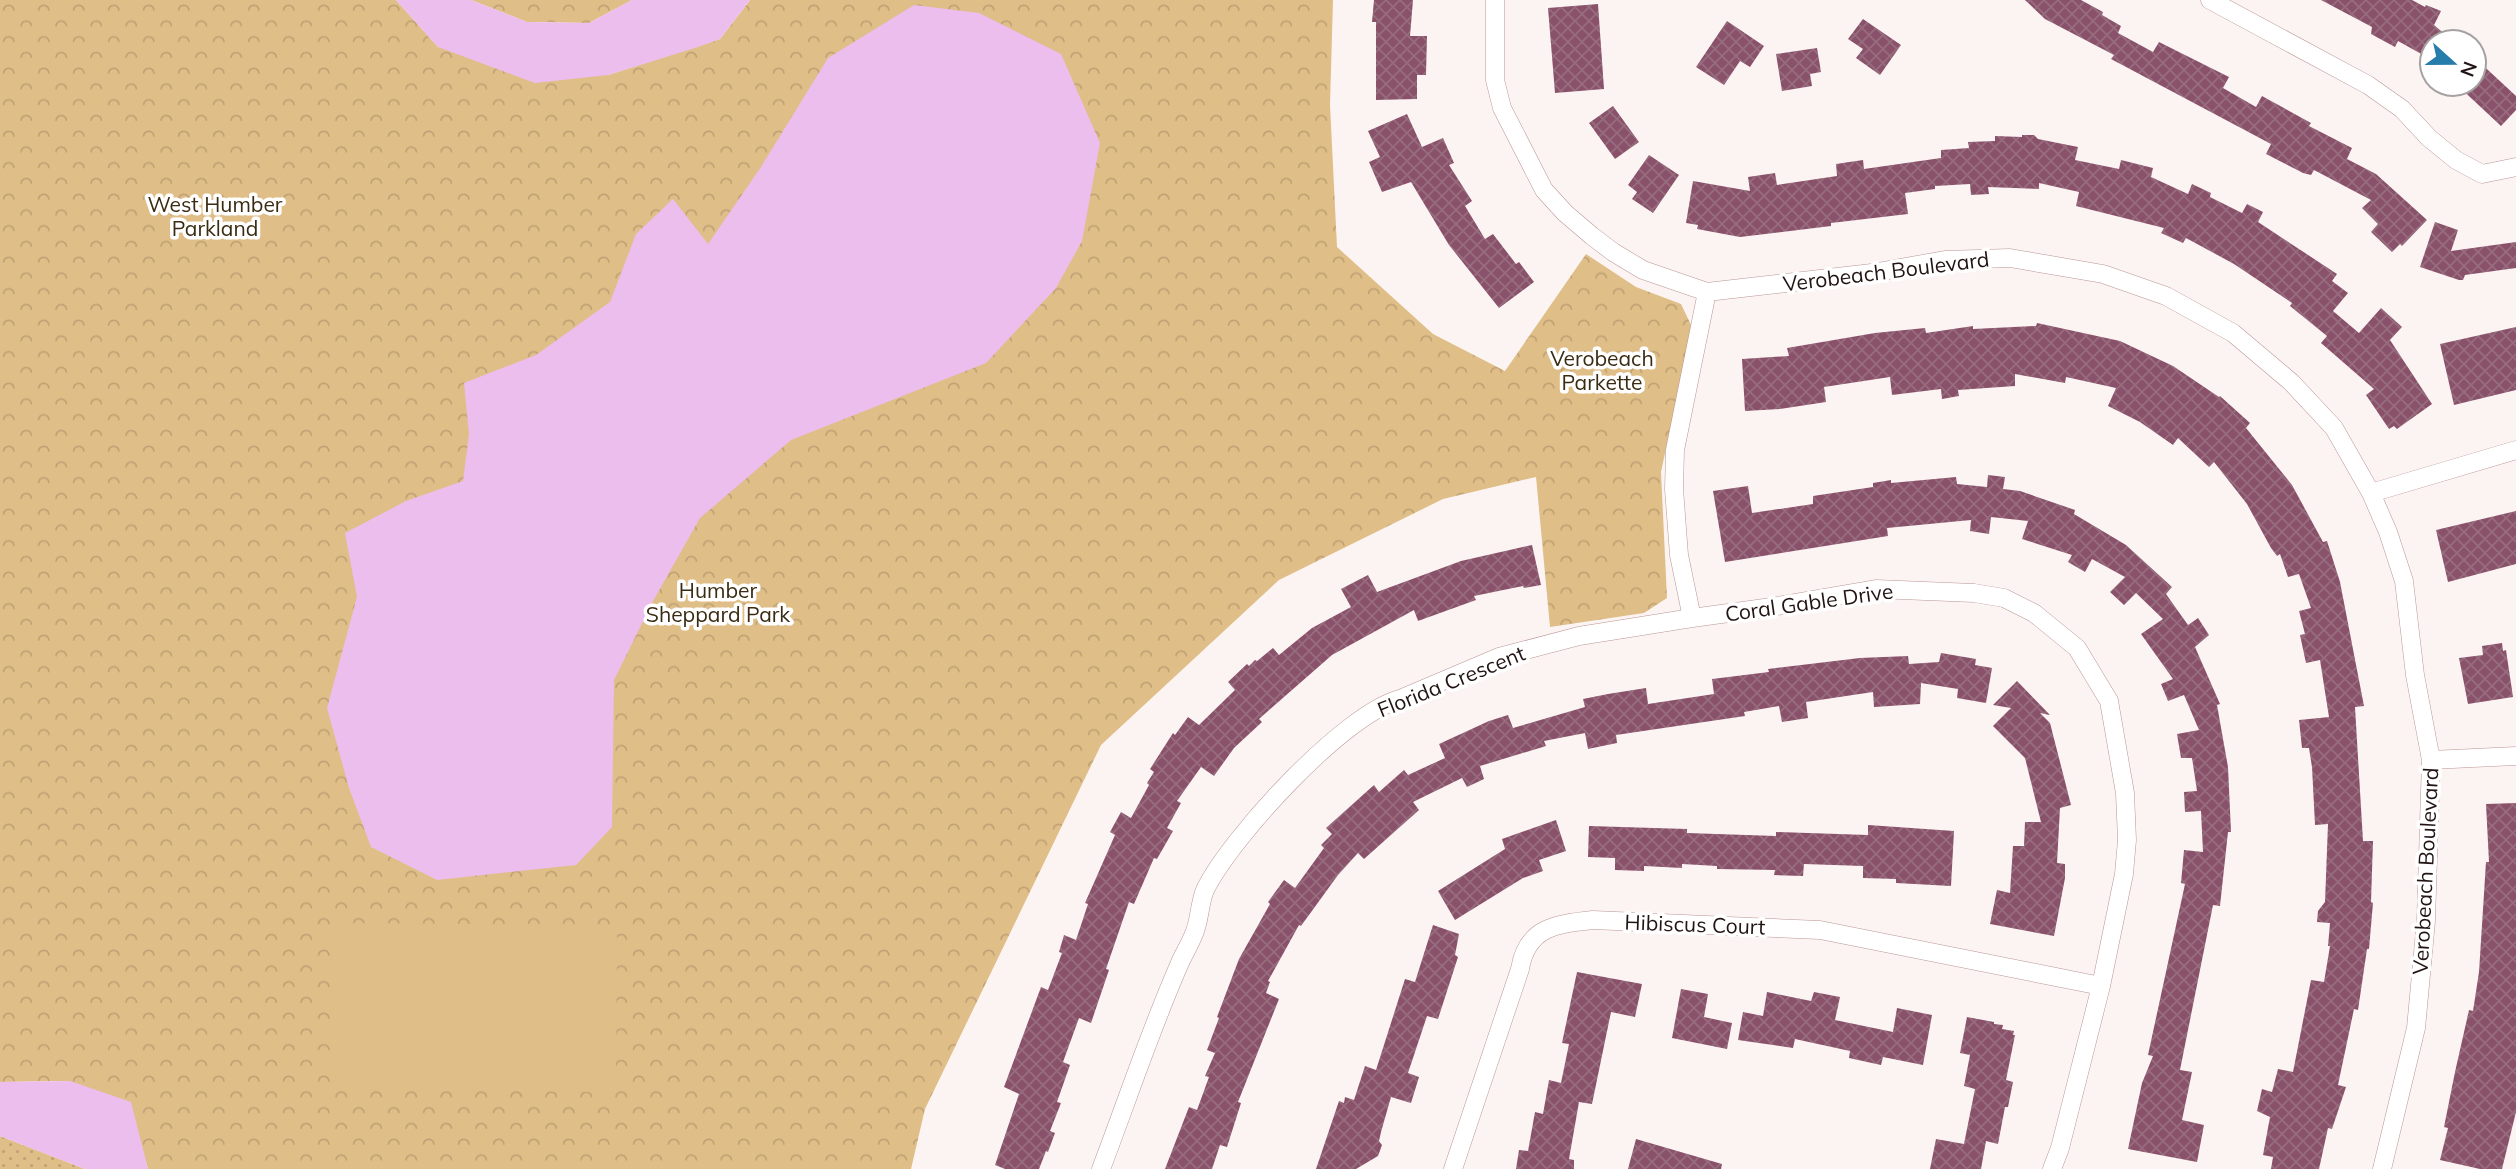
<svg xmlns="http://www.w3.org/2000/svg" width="2516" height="1169" viewBox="0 0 2516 1169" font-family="Mulish,sans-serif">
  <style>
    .grass { fill: url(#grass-dots) }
    .forest { fill: url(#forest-crowns) }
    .pitch { fill: #e0be88 }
    .water { fill: #ebbeee }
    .building { fill: url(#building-cross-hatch) }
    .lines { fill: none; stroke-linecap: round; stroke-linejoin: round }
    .minor-casing { stroke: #ba9795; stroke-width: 19 }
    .minor { stroke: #fff; stroke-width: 18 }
    .labels { text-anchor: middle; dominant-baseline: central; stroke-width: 7; stroke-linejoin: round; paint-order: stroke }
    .park-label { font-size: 21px; fill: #3a2b12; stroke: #fff }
    .street-label { font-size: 21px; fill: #211413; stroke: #fff }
  </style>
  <defs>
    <pattern id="grass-dots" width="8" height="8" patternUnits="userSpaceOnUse" patternTransform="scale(1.75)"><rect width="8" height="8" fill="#e0be88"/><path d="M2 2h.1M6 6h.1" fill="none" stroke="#c0a274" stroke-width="1.8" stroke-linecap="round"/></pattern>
    <pattern id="forest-crowns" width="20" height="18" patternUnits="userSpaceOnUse" patternTransform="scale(1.75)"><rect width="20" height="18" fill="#e0be88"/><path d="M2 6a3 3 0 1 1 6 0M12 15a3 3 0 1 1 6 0" fill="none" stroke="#c0a274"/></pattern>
    <pattern id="building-cross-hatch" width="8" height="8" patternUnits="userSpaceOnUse" patternTransform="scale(1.75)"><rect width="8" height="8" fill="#8a526a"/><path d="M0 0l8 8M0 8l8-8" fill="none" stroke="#966c7e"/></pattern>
  </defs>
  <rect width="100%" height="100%" fill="#fcf4f3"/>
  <!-- grass -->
  <path class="grass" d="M0,1136L85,1169H0Z"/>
  <!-- forest -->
  <path class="forest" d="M0,0H396L438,47L608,75L720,39L750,0H1333L1330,105L1337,247L1433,334L1505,371L1586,254L1636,287L1681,304L1692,327L1661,472L1667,598L1644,613L1550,627L1536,477L1443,499L1279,580L1101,745L925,1109L911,1169H148L140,1141L70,1081L0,1082Z
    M471,0H632L589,23L527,22Z"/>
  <!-- pitch -->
  <path class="pitch" d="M332,923L617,925L616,1092L330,1089Z"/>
  <!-- water -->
  <path class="water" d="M396,0H471L527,22L589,23L632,0H750L720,39L698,47L608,75L535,83L438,47Z
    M914,5L979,13L1061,54L1100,143L1082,241L1056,288L986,363L791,440L700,518L653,601L614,680L612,827L576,865L437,880L371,847L349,788L327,708L357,597L345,533L406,501L463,481L469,434L464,383L536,355L610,302L636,234L673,199L708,244L761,167L828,58Z
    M70,1081L131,1102L148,1169H85L0,1136V1082Z"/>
  <!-- building -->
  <path class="building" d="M1374,0H1413L1410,36H1427L1426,75H1417V99L1376,100V22H1372Z
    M2025,0H2081L2103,12L2102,15L2121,26L2118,33L2153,52L2159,42L2229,77L2223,88L2256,107L2262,96L2311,123L2309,126L2352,148L2347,159L2376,174L2427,220L2402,246L2400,244L2392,252L2371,232L2378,224L2362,208L2371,200L2314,170L2311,175L2303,173L2266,154L2271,144L2111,59L2114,55L2045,19Z
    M2321,0H2412L2425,7L2426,5L2441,11L2434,25L2454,42H2432V60L2398,41L2395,47L2371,34L2372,27Z
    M1598,4L1604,89L1555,93L1548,8Z
    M1863,19L1901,45L1880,75L1856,58L1863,49L1848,39Z
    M1727,21L1764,46L1750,67L1740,61L1724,85L1696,67Z
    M1817,48L1821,72L1810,74L1812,86L1782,91L1776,54Z
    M2474,57L2516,96V110L2501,126L2456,84H2474Z
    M1613,106L1639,142L1615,159L1589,123Z
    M1407,114L1422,147L1443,138L1454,163L1449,165L1472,201L1465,206L1485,239L1493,234L1516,264L1519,262L1534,282L1499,308L1449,245L1411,182L1382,192L1369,162L1380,157L1368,131Z
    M2022,135H2034L2038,139L2078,147L2075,160L2119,169L2121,160L2153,168L2151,177L2188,194L2192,184L2211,193L2210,197L2242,213L2247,204L2263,212L2258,222L2337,274L2332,281L2348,293L2333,311L2359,333L2381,308L2402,327L2390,340L2432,404L2397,429L2394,426L2389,429L2366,395L2374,389L2321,343L2327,336L2290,306L2292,303L2234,264L2186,238L2183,243L2161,233L2164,228L2076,206L2079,192L2039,183V189L1988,187L1989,194L1971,195L1970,184L1935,186V189L1905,193L1908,214L1831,223V226L1740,237L1697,229L1698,225L1686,223L1693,181L1750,191L1748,177L1775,173L1777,185L1837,176L1836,164L1863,160L1864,169L1941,158V150L1969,148L1968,142L1995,141V136L2022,137Z
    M1649,155L1679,175L1653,213L1632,199L1637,192L1628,185Z
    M2435,222L2458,230L2451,251L2516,242V268L2465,275L2463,280H2459L2420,267Z
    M2037,323L2120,341L2173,366L2219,397L2220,396L2250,423L2246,428L2292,485L2323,542L2327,541L2340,582L2364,706L2355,707L2363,841H2373L2371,902L2373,903L2369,949H2367L2358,1010L2354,1009L2338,1085L2346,1087L2332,1129L2328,1128L2319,1169H2271L2273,1157L2263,1155L2270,1117L2257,1111L2262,1089L2272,1092L2278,1069L2293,1072L2311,980L2324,982L2330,946H2328L2330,923L2317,922L2318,911L2325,902L2328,824L2315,825L2312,767L2309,748H2302L2299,720L2329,717L2320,660L2306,663L2300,635L2305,634L2299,611L2311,608L2299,574L2288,577L2280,554L2277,556L2271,548L2247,504L2214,462L2209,467L2178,438L2173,445L2140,422L2108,406L2116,388L2066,377L2065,383L2015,374V386L1958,390L1959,396L1942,399L1941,389L1892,395L1890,377L1824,387L1826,402L1780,409L1745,411L1742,359L1789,356L1787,348L1875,333L1925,328L1926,333L1973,326V329L2036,326Z
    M2516,327V390L2454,405L2440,344Z
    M1988,475L2005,477L2003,489L2020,491L2075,510L2074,514L2126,545L2172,587L2166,594L2188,625L2198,618L2209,635L2195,647L2220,704L2217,705L2228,767L2231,832H2228L2220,906L2213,905L2180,1070L2192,1072L2182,1120L2204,1125L2197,1162L2128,1149L2142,1083L2153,1056L2148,1055L2185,884L2181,883L2184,850L2203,852L2201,811L2185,812L2184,792L2197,791L2192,758H2181L2177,734L2199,730L2184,695L2168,701L2161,684L2173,679L2141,634L2163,619L2136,593L2124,605L2110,592L2125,577L2092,559L2085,572L2068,562L2072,555L2022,539L2028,521L1991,517L1989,534L1970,531L1971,520L1887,528L1888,536L1725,562L1713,491L1748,486L1752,513L1813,504V496L1873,487V483L1891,480V483L1956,477L1957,484L1987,487Z
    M2516,511V564L2448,582L2436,530Z
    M1532,545L1541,585L1524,588L1523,586L1474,596L1476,600L1418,621L1414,610L1332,655L1259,719L1262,722L1234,748L1214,776L1201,767L1177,801L1181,803L1167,828L1173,831L1157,859L1154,858L1134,904L1129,902L1106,969L1109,970L1091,1023L1079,1018L1063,1062L1070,1065L1057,1102L1061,1103L1050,1131L1055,1133L1048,1152L1046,1151L1039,1169H1005L995,1165L1019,1094L1004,1087L1041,987L1048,990L1062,953L1059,952L1064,935L1076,940L1088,904L1085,903L1115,835L1110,832L1121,812L1131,818L1149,785L1147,783L1154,772L1150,769L1173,733L1175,735L1188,717L1199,725L1235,690L1228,682L1247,664L1249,666L1255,660L1257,661L1273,648L1279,655L1312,628L1351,607L1341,589L1368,575L1377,592L1461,561Z
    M2502,643L2503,651L2506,650L2513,697L2468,704L2459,658L2483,655L2482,646Z
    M1941,653L1976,659L1975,665L1992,668L1986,703L1957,698L1958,689L1921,683L1920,704L1874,707L1873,692L1806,702L1808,718L1782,722L1779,706L1744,712L1745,716L1616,735L1617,743L1588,749L1585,733L1544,741L1546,746L1480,766L1484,779L1467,787L1462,778L1413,802L1419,810L1364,859L1358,853L1338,875L1301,926L1299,925L1268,981L1270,982L1266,993L1279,999L1238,1102L1241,1103L1227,1147L1220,1145L1212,1169H1165L1189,1107L1197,1110L1209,1077L1205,1076L1215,1053L1207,1050L1219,1018L1217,1017L1239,959L1270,904L1268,902L1284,880L1295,888L1324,848L1321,845L1332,834L1326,828L1374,785L1379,792L1404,770L1408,775L1445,758L1439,744L1489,721L1508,715L1513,728L1585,707L1583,699L1608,694L1646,688L1648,704L1714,694L1712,679L1769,672L1768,669L1860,658L1908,656L1909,664L1939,662Z
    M2017,681L2050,715L2040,713L2050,723L2071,805L2060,808L2057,863L2065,864V878L2054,936L1990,924L1997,890L2010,893L2013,846H2024L2025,822H2041L2025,758L1993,726L2011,708L1993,705Z
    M2516,803V1112L2502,1169H2480L2440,1160L2448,1128L2444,1127L2455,1072L2469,1010L2473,1011L2479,972L2486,862H2489L2486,804Z
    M1556,820L1566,851L1539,860L1543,871L1523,878L1455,920L1438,891L1505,849L1502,839Z
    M1868,825L1954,831L1951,886L1896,883V879L1863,878V866L1804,864L1803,876L1774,875L1775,870L1717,869V866L1682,864V868L1644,866V871L1615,870V858L1588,857L1589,826L1687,829V833L1776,836V832L1868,835Z
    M1433,925L1459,934L1455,955L1458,957L1438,1019L1427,1016L1408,1073L1419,1077L1411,1103L1391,1097L1381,1132L1379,1141L1382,1145L1378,1156L1356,1169H1316L1339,1101L1344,1103L1345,1097L1354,1100L1365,1066L1376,1070L1405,979L1415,982Z
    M1577,972L1642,984L1635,1017L1611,1012L1592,1104L1579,1102L1569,1159L1574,1160V1169H1516L1519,1150L1528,1151L1535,1112L1543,1114L1549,1080L1561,1083L1569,1044L1562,1043Z
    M1681,989L1708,994L1704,1017L1732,1023L1727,1049L1672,1038Z
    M1767,992L1811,1001L1814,992L1840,997L1835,1020L1893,1032L1897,1008L1932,1015L1923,1065L1883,1057L1881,1065L1849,1058L1850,1051L1795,1039L1793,1048L1738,1040L1743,1012L1763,1016Z
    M1967,1017L1994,1022V1024L2003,1025L2002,1029L2014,1031L2013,1035H2015L2006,1080L2013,1082L2008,1107H2005L1998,1144L1986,1141L1981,1169H1930L1936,1139L1964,1144L1975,1089L1964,1086L1970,1055L1960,1053Z
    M1636,1139L1722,1164L1721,1169H1628Z"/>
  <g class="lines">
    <!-- minor casing -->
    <g class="minor-casing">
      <path id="minor" d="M1495,0V80L1502,108L1544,190L1565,213L1592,236L1613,252L1643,270L1707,292L1872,273L1945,260L2010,258L2103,274L2166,296L2233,333L2291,382L2334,428L2371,493L2388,532L2404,581L2415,675L2431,760L2426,921L2416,1028L2382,1169
        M2210,0L2368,85L2402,109L2429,138L2456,160L2482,174L2516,167
        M2371,493L2516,450
        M1692,618L1679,555L1674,489L1675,450L1707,292
        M2431,760L2516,756
        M1101,1169C1127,1101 1150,1031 1179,965C1183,955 1189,946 1193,936C1200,922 1199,904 1205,890C1231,837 1344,714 1400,699L1499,657L1579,636L1692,618L1772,607L1876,589L1974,593L2004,598L2034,613L2077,648L2109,701L2125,793L2127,840L2124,874L2101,986L2060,1148L2052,1169
        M1453,1169L1520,969C1527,927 1556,924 1593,920L1820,930L2101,986"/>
    </g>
    <!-- minor -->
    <use href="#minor" class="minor"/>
  </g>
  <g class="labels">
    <!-- park labels -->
    <g class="park-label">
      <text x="215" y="204">West Humber<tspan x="215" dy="24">Parkland</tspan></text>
      <text x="1602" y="358">Verobeach<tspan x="1602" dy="24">Parkette</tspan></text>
      <text x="718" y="590">Humber<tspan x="718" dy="24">Sheppard Park</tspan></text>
    </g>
    <!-- street labels -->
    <g class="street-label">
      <text transform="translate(1886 271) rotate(-7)">Verobeach Boulevard</text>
      <text transform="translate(1809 602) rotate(-8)">Coral Gable Drive</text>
      <text transform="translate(1451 681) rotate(-22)">Florida Crescent</text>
      <text transform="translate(2425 871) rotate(-87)">Verobeach Boulevard</text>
      <text transform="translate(1695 924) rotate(2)">Hibiscus Court</text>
    </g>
  </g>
  <!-- north arrow -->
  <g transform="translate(2453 63) rotate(111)"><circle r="33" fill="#ffffff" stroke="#a6a1a1" stroke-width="2"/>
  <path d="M0-5L12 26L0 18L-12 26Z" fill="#267cab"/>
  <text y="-10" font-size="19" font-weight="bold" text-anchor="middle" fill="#211413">N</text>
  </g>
</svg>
